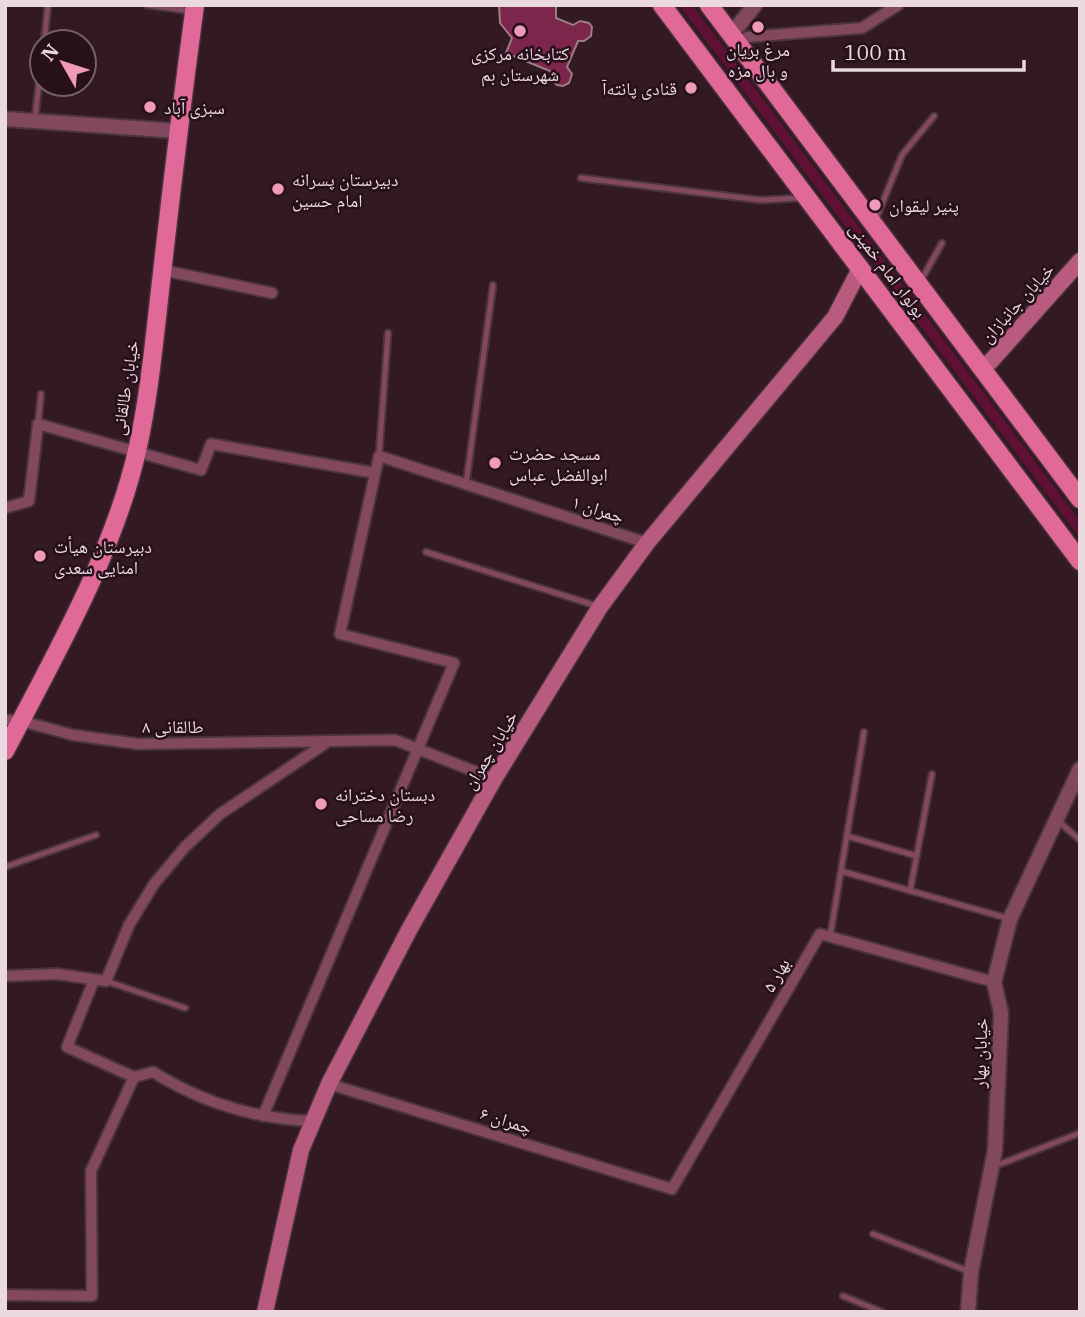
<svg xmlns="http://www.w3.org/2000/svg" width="1085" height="1317" viewBox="0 0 1085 1317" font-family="'IBM Plex Serif','Noto Naskh Arabic',serif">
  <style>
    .green { fill: #5f1035 }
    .building { fill: #7c264b; stroke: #9c7d86; stroke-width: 2 }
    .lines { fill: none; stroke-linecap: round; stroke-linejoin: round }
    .service-casing { stroke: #4c343c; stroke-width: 9 }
    .minor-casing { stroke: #4c343c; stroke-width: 14 }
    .tertiary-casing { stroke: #4c343c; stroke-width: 18 }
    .secondary-casing { stroke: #4c343c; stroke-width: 19 }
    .primary-casing { stroke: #4c343c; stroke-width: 21 }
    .service { stroke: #82485d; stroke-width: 5 }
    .minor { stroke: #82485d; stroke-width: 10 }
    .tertiary { stroke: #82485d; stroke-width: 14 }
    .secondary { stroke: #b85b7e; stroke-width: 16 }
    .primary { stroke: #e16998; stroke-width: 18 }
    .poi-dot { fill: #ef9ab8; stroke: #271019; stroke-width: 2.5 }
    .labels { text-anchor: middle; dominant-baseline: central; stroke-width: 5; stroke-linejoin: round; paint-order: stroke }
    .poi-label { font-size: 18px; fill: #ead9de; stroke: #271019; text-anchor: start }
    .street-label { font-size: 18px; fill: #ead9de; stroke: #271019 }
  </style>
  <rect width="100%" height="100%" fill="#321922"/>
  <!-- green -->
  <path class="green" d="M679,5H692L1080,521V538Z"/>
  <!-- building -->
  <path class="building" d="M499,5H556V18L573,25L580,21L589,23L592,27L591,36L584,41H578L567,67L572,74L569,83L563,86L557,85L552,80L550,71L506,53L512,38L500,23Z"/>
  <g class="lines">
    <!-- service casing -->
    <g class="service-casing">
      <path id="service" d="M147,5L191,11
        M44,42L48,5
        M35,118L42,57
        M581,178L760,200L800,198
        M875,221L902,155L934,116
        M920,282L942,243
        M38,424L41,394
        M379,455L388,333
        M466,484L493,285
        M426,552L597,606
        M1058,821L1080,840
        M847,836L917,856
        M5,867L96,835
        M841,871L1010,919
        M910,891L932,774
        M830,937L864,732
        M106,981L185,1008
        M995,1166L1080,1133
        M873,1234L968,1271
        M843,1296L882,1312"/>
    </g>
    <!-- minor casing -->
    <g class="minor-casing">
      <path id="minor" d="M737,44L747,37L862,28L898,5
        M162,270L272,293
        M5,508L29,501L38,424L201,470L211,444L375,473
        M5,720L21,721L73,735L138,744L395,740L494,779
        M5,976L57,974L106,981L129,925L154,884L185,847L220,814L329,741
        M94,980L67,1047L134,1077
        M134,1077L153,1072C203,1103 254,1119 313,1121
        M329,1084L672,1189L820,934L994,982
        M263,1116L454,663L340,634L379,456L647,543
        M5,1295L92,1296L91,1171L134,1077"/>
    </g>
    <!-- tertiary casing -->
    <g class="tertiary-casing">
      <path id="tertiary" d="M729,33L738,26L755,5
        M5,119L178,131
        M968,1312L971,1272L995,1150L1001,1013L994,982L1010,919L1080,769"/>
    </g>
    <!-- secondary casing -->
    <g class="secondary-casing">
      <path id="secondary" d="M982,368L991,361L1080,261
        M265,1312L301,1150L329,1084L409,930L494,779L600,607L647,543L835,317L860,269"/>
    </g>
    <!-- primary casing -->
    <g class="primary-casing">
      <path id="primary" d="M662,5L1080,561
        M709,5L1080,499
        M5,751C54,657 113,555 137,451C150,393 155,332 162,273C172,184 183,94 195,5"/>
    </g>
    <!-- service -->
    <use href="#service" class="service"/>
    <!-- minor -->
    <use href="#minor" class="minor"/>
    <!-- tertiary -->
    <use href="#tertiary" class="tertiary"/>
    <!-- secondary -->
    <use href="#secondary" class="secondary"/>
    <!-- primary -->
    <use href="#primary" class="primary"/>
  </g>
  <!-- markers -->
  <g class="poi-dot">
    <circle cx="758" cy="27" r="7"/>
    <circle cx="520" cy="31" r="7"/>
    <circle cx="691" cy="88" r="7"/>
    <circle cx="150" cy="107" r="7"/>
    <circle cx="278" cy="189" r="7"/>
    <circle cx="875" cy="205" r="7"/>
    <circle cx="495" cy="463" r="7"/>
    <circle cx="40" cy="556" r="7"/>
    <circle cx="321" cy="804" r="7"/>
  </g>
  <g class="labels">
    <!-- poi labels -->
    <g class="poi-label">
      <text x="758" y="49" text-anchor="middle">مرغ بریان<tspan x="758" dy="21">و بال مزه</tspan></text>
      <text x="520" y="53" text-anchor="middle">کتابخانه مرکزی<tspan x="520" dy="21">شهرستان بم</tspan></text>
      <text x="677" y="88" text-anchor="end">قنادی پانته‌آ</text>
      <text x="164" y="107">سبزی آباد</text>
      <text x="292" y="179">دبیرستان پسرانه<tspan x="292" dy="21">امام حسین</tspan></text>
      <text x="889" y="205">پنیر لیقوان</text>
      <text x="509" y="453">مسجد حضرت<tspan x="509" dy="21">ابوالفضل عباس</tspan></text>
      <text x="54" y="546">دبیرستان هیأت<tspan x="54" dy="21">امنایی سعدی</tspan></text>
      <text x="335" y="794">دبستان دخترانه<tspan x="335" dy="21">رضا مساحی</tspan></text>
    </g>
    <!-- street labels -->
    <g class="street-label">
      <text transform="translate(888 270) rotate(53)">بولوار امام خمینی</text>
      <text transform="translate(1017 303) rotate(-48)">خیابان جانبازان</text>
      <text transform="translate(125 388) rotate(-81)">خیابان طالقانی</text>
      <text transform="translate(598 509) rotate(18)">چمران ۱</text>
      <text x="173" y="726">طالقانی ۸</text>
      <text transform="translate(490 750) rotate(-59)">خیابان چمران</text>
      <text transform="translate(776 975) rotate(-60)">بهار ۵</text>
      <text transform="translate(980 1053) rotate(-88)">خیابان بهار</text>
      <text transform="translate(506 1120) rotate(17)">چمران ۶</text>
    </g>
  </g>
  <!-- border -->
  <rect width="1085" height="1317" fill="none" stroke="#ead9de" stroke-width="14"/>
  <!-- north arrow -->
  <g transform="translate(63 63) rotate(309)"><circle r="33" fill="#271019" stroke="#756068" stroke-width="2"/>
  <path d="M0-5L12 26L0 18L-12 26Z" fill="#ef9ab8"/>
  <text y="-10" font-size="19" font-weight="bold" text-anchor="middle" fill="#ead9de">N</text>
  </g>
  <!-- scale -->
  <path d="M833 60v10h191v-10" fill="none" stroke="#ead9de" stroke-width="3.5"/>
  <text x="844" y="60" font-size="21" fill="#ead9de" stroke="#271019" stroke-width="5" paint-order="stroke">100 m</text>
</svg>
